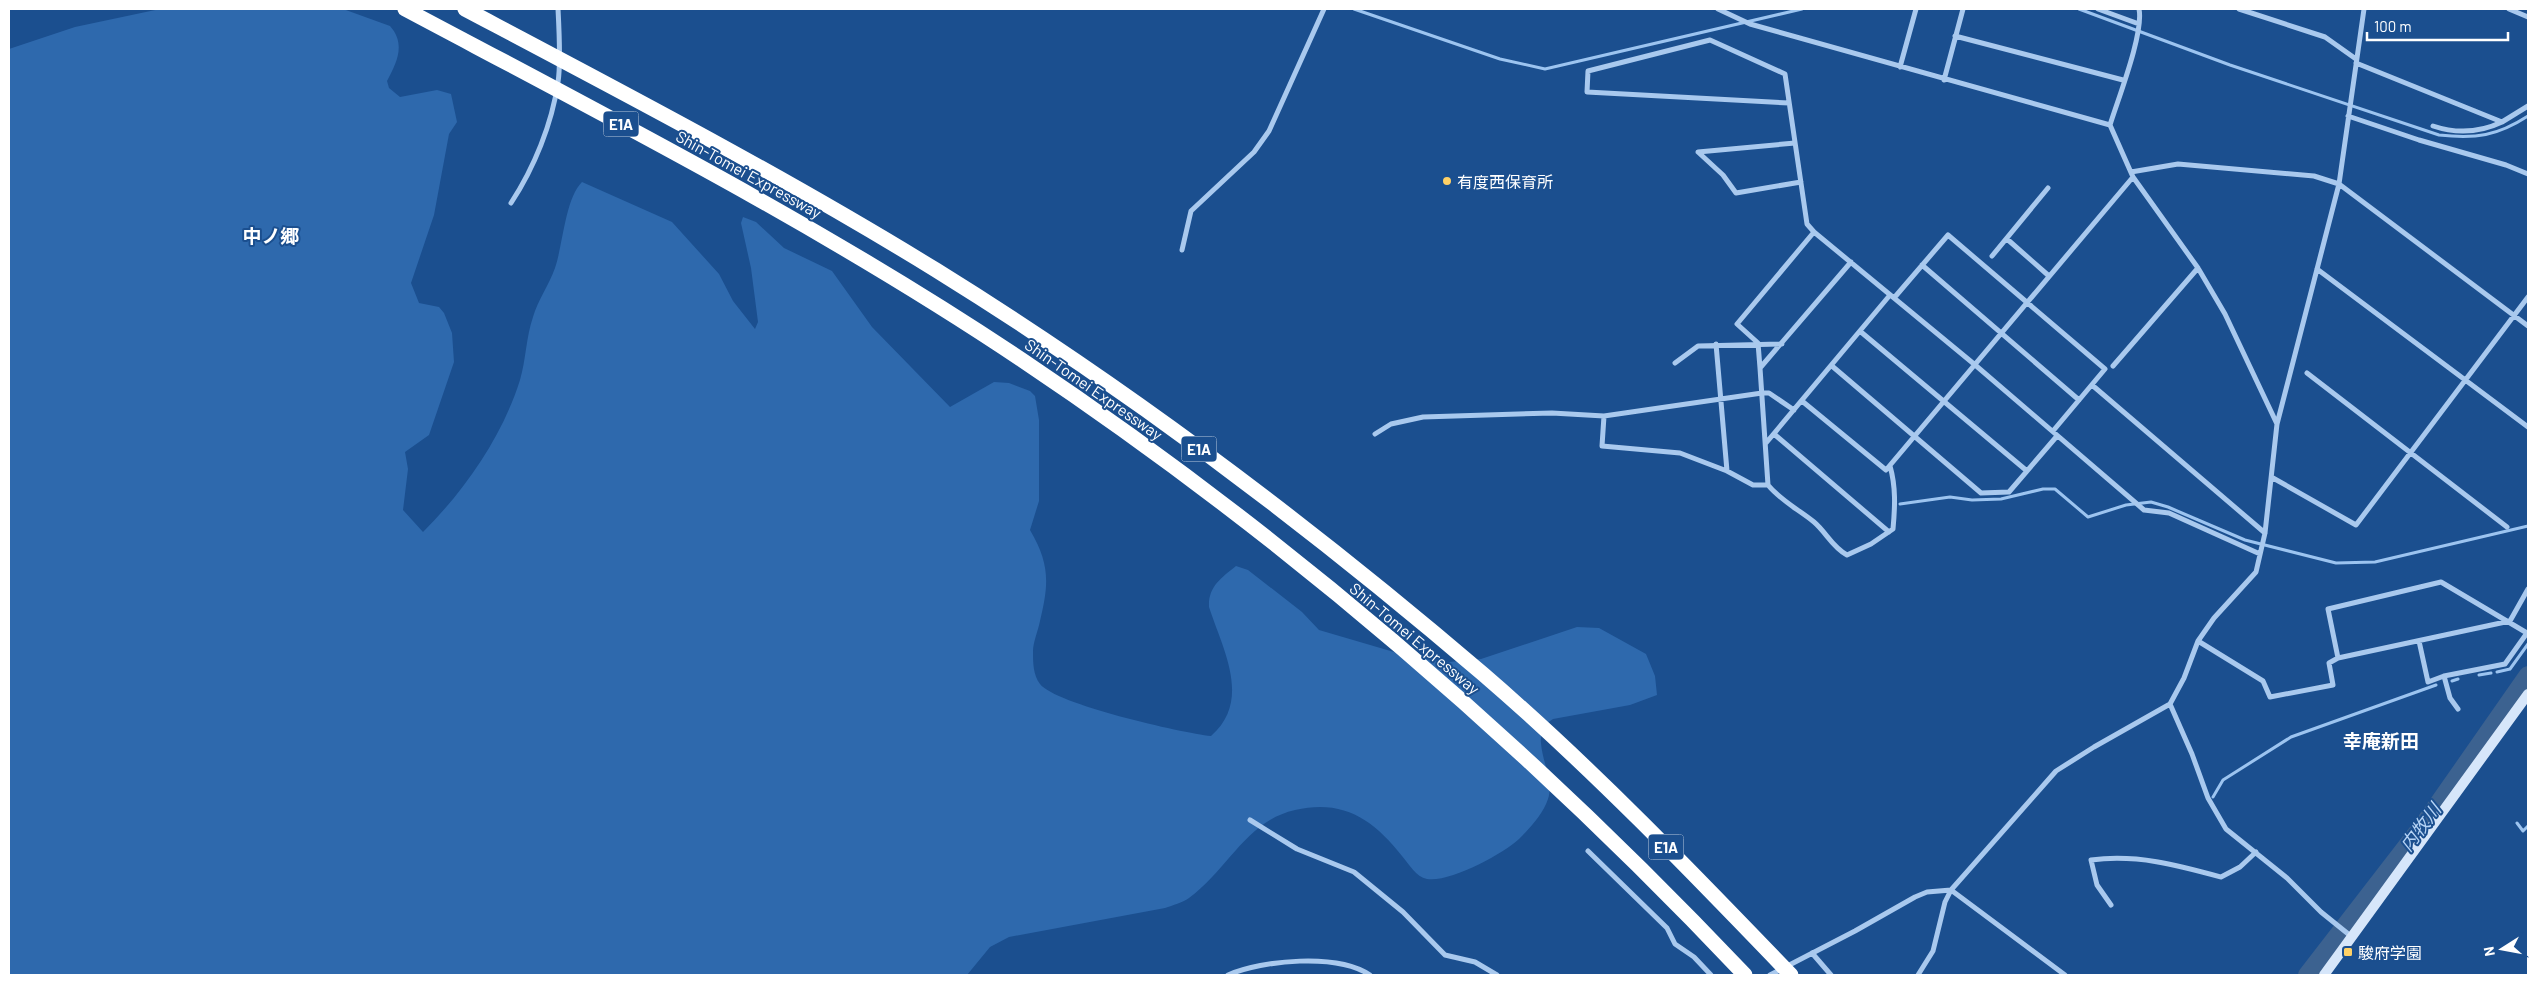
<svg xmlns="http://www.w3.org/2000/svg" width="2537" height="984" viewBox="0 0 2537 984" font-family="Barlow,'Noto Sans JP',sans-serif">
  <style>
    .green { fill: #2e69ad }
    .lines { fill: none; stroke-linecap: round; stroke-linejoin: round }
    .stream { stroke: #9cc4f0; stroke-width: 3 }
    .river { stroke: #3c6290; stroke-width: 18 }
    .street { stroke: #a9c9ee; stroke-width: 5 }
    .secondary { stroke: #d6e6fa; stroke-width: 10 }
    .highway { stroke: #fff; stroke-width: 15 }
    .poi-dot { fill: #ffd166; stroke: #1b4f8f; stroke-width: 2 }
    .labels { text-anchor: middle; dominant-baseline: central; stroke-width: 4; stroke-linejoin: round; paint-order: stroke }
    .shield { fill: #1b4f8f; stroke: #bbcadd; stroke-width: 1 }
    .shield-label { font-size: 15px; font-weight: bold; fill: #fff }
    .street-label { font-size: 16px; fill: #fff; stroke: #1b4f8f }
    .poi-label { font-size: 16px; fill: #fff; stroke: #1b4f8f; text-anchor: start }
    .water-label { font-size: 18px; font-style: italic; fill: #b5d3f5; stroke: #1b4f8f }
    .quarter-label { font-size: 19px; font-weight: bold; fill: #fff; stroke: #1b4f8f }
  </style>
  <rect width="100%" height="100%" fill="#1b4f8f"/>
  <!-- green -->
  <path class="green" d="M160,9H343L390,26C406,44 397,62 387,81L389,88L400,97L437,90L451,94L457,122L449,134L434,215L411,283L419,303L439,307L444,313L452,333L454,362L429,435L405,452L408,469L403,510L423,532C465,490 502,437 520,380C526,360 526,337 533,317C538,300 549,285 555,268C563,245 565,199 582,182L672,222L719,274L733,301L755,329L758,322L751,268L741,223L743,217L756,222L784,248L832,271L872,327L950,407L994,382L1009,383L1030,391L1035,396L1039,420V501L1030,530C1050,564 1049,584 1040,621C1038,631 1033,642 1033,651C1033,662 1033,675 1040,684C1055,704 1182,733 1211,736C1252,700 1223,650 1209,607C1208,587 1221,578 1236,566L1248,570L1302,612L1319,630L1411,657L1449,662L1481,659L1577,627L1599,628L1646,654L1655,676L1657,695L1630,705L1553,719L1544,725C1543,731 1540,738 1541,743C1542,761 1554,782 1548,799C1543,814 1530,828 1519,839C1503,854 1449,883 1427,879C1416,877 1409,864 1402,856C1373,819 1343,799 1295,810C1246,821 1228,870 1189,898C1182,903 1173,905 1165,908L1009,937L990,947L967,975H9V49L75,27Z"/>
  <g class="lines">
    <!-- stream -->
    <path class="stream" d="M1354,9L1500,59L1545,69L1802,9
      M2079,9L2230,65L2439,135C2476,139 2497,136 2528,116
      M1900,504L1950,497L1972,500L2001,499L2043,489H2055L2088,517L2126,505L2151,502L2168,507L2245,540L2336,563L2375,562L2528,526
      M2497,672L2510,669L2528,644
      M2479,675L2491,673
      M2452,681L2458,679
      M2213,797L2223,780L2291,737L2436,685
      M2517,823L2523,831L2528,826"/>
    <!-- river -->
    <path class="river" d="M2307,975L2426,821L2528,675"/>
    <!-- street -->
    <path class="street" d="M1718,9L1750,24L2110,125
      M2098,9L2139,24
      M2139,9C2144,33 2118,99 2110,125L2133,177L2198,268L2225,314L2277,424
      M2239,9L2325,37L2356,59
      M2509,9L2528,17
      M1955,36L2123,80
      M2356,63L2502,122L2528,106
      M1900,67L1916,9
      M1944,80L1963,9
      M1789,103L1587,92L1588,71L1710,40L1785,74L1807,224L1814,232L1974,364L2144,510L2169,513L2260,554
      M2348,116L2419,140L2506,165L2528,174
      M2433,126C2457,134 2479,133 2502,122
      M1795,143L1698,152L1723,175L1736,193L1801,182
      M2131,172L2178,164L2314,176L2339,184L2528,326
      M511,203C534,168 552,124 558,82C561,64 559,28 558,9
      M2007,239L2049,276
      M1182,250L1191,211L1254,152L1269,131L1324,9
      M1992,256L2048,188
      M1851,262L1760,368L1768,485C1781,501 1798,509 1814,522C1826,532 1832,547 1847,555L1871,544L1893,529C1895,507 1896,487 1890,466
      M1922,265L2079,400
      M2317,269L2528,427
      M1894,298L1948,235L2105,369L2053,431
      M1861,332L2027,471
      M1716,344L1727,471
      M1675,363L1698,346L1782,344
      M1832,366L1981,493L2009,492L2057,436
      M2113,366L2198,268
      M1760,368L1758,343L1737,324L1814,232
      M2307,373L2507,527
      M2092,385L2265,533
      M1802,401L1886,470L2133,177
      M1604,416L1602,446L1680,453L1727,471L1753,485H1768
      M1375,434L1391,424L1423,417L1552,413L1604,416L1762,393H1769L1794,410
      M1774,434L1889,532
      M1766,443L1890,295
      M2273,478L2356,525L2528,297
      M2198,641L2263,681L2270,697L2333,685L2329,663L2338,658L2510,621L2528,589
      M2338,658L2328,609L2441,582L2527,633L2505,664L2444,676L2428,682L2419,641
      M2444,676L2450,698L2458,709
      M2170,704L2192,754L2208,798L2226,829L2287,878L2321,912L2352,937
      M1250,820L1297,849L1354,872L1403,912L1445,955L1475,962L1497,975
      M1588,851L1667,928L1675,944L1694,957L1711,975
      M2111,905L2097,885L2091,860C2137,854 2177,865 2221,877L2240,867L2256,852
      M1812,953L1831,975
      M1228,975C1263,960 1337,953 1370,975
      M1770,975L1855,931L1915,897L1927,892L1951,890L2065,975
      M1918,975L1933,951L1945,902L1951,890L2056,771L2094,747L2170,704L2184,678L2198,641L2214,618L2256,572L2265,533L2277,424L2339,184L2364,9"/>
    <!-- secondary -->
    <path class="secondary" d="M2324,975L2528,694"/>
    <!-- highway -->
    <path class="highway" d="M405,9C614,120 825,228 1022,360C1285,536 1527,745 1745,975
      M465,9C624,93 783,176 936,270C1128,389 1311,527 1483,674C1591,767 1692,872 1791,975"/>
  </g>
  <!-- markers -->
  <g class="poi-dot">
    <circle cx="1447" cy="181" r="5"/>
    <rect x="2343" y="947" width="10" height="10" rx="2.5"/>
  </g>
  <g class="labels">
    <!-- shield labels -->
    <g class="shield">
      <rect x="603.5" y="111.5" width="35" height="25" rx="4"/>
      <rect x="1181.5" y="436.5" width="35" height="25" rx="4"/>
      <rect x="1648.5" y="834.5" width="35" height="25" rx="4"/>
    </g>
    <g class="shield-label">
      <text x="621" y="124">E1A</text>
      <text x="1199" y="449">E1A</text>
      <text x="1666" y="847">E1A</text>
    </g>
    <!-- street labels -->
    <g class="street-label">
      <text transform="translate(749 174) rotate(29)">Shin-Tomei Expressway</text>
      <text transform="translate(1094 389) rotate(35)">Shin-Tomei Expressway</text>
      <text transform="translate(1415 638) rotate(40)">Shin-Tomei Expressway</text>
    </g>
    <!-- poi labels -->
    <g class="poi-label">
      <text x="1457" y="181">有度西保育所</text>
      <text x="2358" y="952">駿府学園</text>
    </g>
    <!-- water labels -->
    <g class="water-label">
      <text transform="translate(2420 827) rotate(-53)">内牧川</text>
    </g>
    <!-- quarter labels -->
    <g class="quarter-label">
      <text x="271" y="235">中ノ郷</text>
      <text x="2381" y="740">幸庵新田</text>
    </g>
  </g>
  <!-- border -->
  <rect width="2537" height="984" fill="none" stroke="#ffffff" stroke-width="20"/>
  <!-- north arrow -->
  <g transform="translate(2502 949) rotate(259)" stroke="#1b4f8f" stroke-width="4" paint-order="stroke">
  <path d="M0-4L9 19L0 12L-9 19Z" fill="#ffffff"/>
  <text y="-8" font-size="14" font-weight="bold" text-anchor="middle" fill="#ffffff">N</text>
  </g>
  <!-- scale -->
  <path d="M2367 32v8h141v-8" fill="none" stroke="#ffffff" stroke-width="2.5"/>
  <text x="2374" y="32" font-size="15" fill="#ffffff" stroke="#1b4f8f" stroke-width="4" paint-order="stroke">100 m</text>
</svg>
